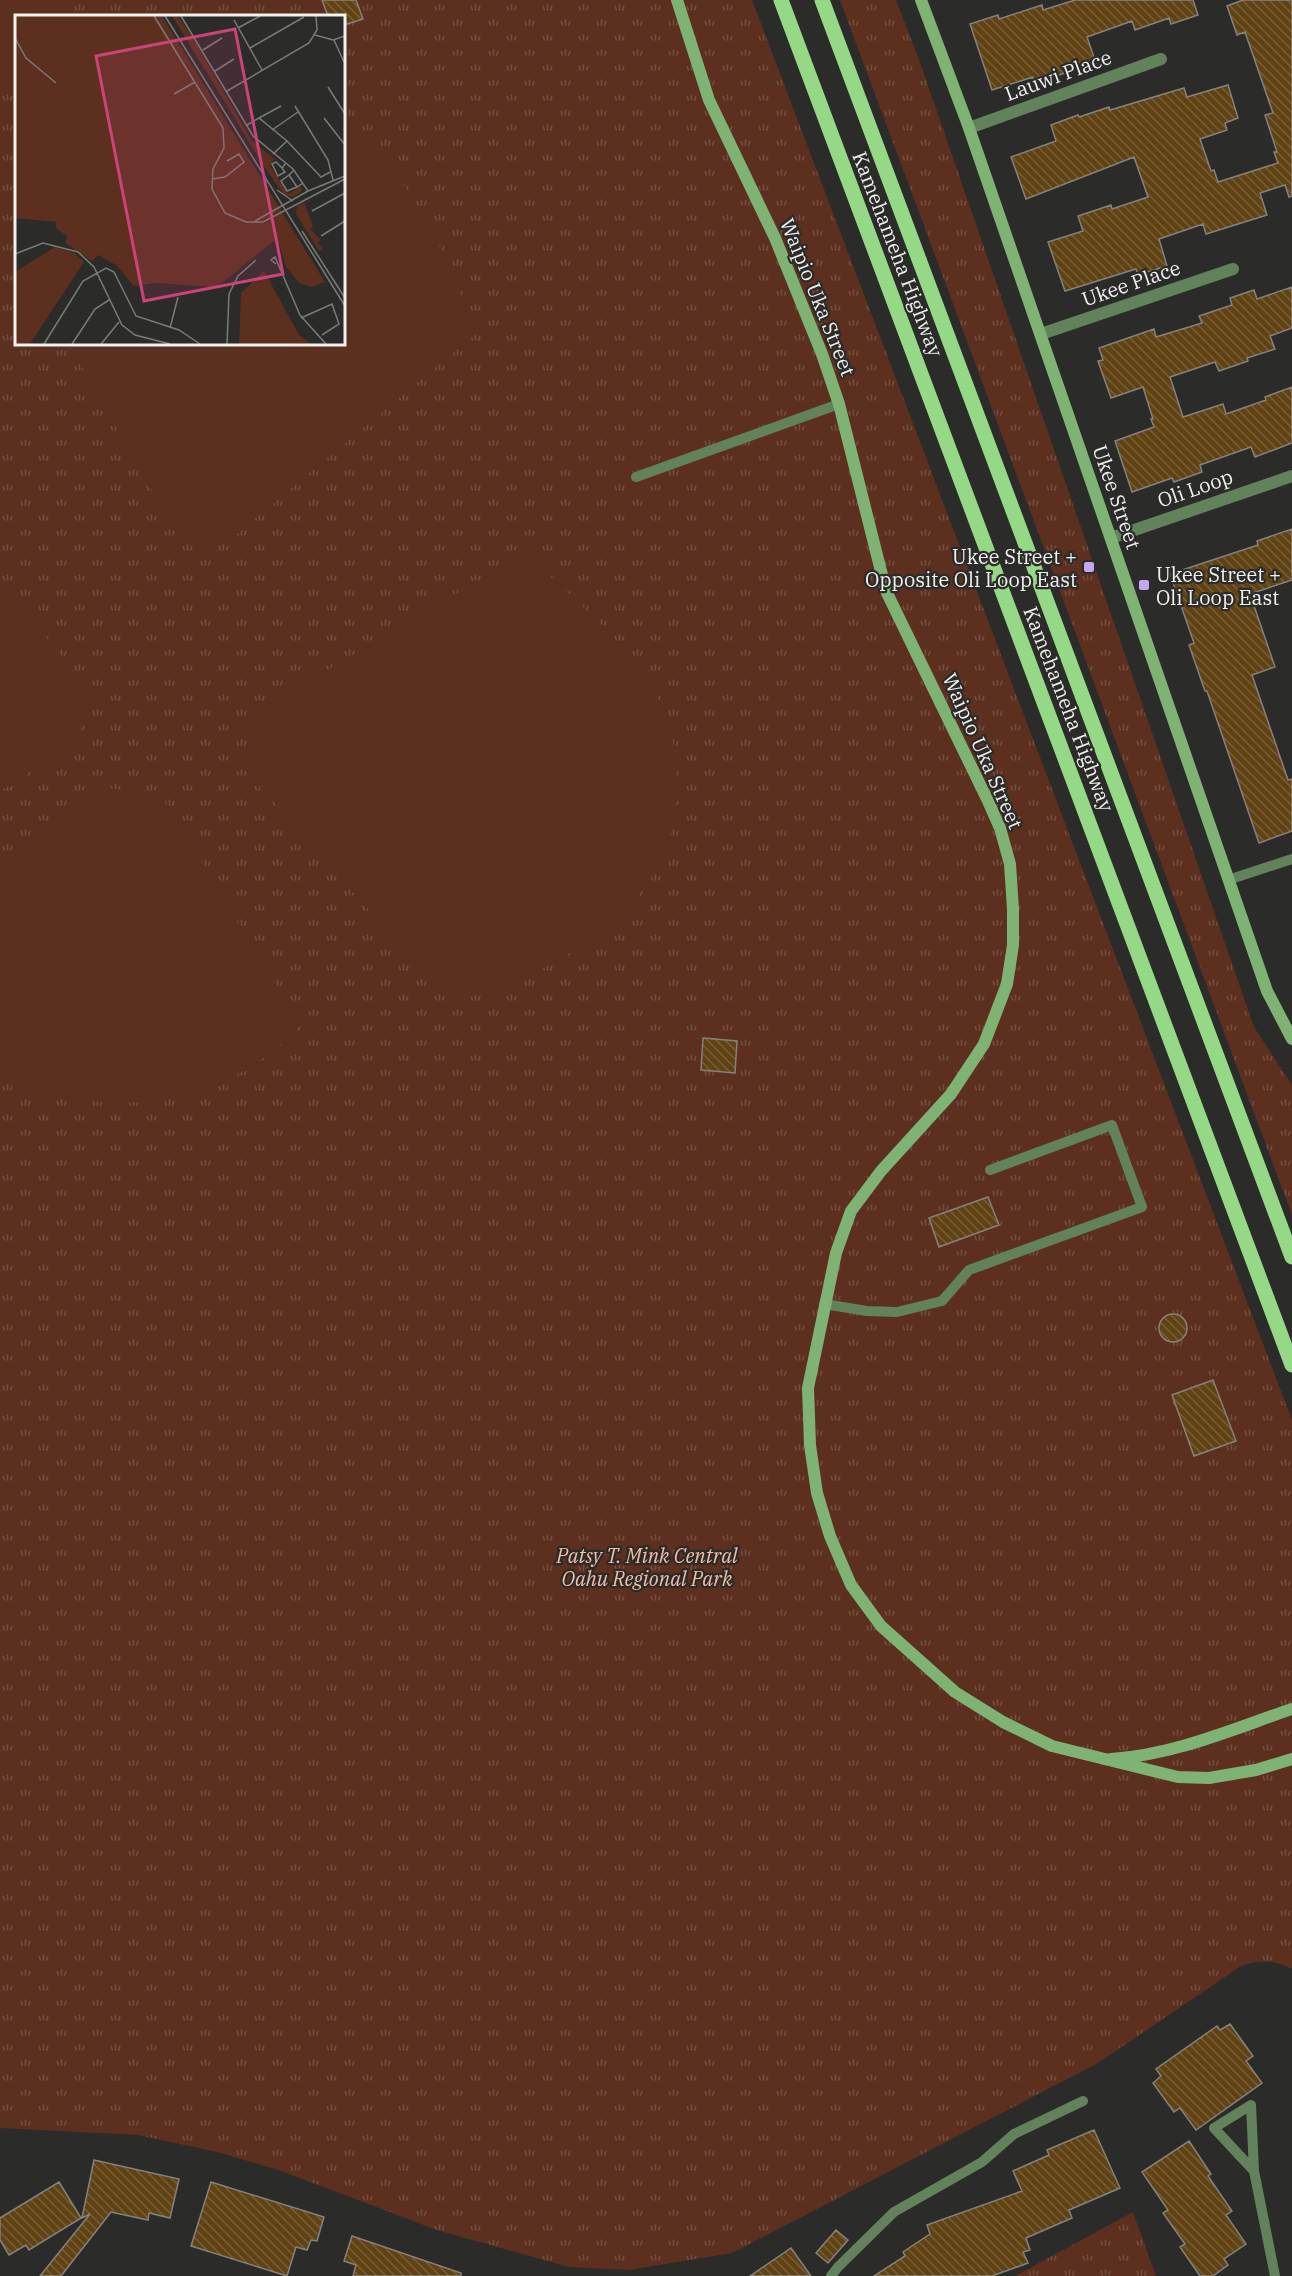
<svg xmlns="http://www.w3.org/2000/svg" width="1292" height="2276" viewBox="0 0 1292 2276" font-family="'IBM Plex Serif',serif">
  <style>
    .grass { fill: url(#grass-tufts); fill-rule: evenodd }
    .pitch { fill: #5c2f1f }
    .building { fill: url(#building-back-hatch); stroke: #84827f; stroke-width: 1.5 }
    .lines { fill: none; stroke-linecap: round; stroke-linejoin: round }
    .lane { stroke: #62825b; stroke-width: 10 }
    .street { stroke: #62825b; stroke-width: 12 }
    .secondary { stroke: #7fb374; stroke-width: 12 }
    .primary { stroke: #95d987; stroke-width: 15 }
    .poi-dot { fill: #c3a7f2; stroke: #2b2b29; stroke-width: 2 }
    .labels { text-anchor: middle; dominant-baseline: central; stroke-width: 4.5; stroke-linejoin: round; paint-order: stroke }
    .street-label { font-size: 20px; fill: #f1f1ef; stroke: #2b2b29 }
    .poi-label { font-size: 20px; fill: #f1f1ef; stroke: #2b2b29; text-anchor: end }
    .park-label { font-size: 20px; font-style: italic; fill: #f7bda7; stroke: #2b2b29 }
    .inset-road { fill: none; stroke: #7a7a78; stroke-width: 1.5 }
    .view { fill: #cb4379; fill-opacity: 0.15; stroke: #cb4379; stroke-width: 3 }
    .inset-edge { fill: none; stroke: #f1f1ef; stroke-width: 3 }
  </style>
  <defs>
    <pattern id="grass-tufts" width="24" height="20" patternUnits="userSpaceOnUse" patternTransform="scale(1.5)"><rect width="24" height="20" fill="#5c2f1f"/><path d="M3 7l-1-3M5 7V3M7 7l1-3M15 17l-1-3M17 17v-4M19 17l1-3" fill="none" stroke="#744e40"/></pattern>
    <pattern id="building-back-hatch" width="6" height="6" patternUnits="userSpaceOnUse" patternTransform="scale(1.5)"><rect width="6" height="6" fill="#614213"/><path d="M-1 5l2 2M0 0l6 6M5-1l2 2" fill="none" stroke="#785e36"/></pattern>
  </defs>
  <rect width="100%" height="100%" fill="#2b2b29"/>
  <!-- grass -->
  <path class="grass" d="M0,0H752L1292,1420V1969C1275,1960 1260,1959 1241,1966L1098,2063L732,2253L629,2270L569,2267L437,2230L276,2169L217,2152L138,2135L0,2128ZM16,16H344V344H16Z
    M840,0H896L917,54L1254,1027L1292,1085V1215Z
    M1133,2212L1156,2276H1015Z"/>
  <!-- pitch -->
  <path class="pitch" d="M0,0H45L55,16H16V70L0,84Z
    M344,133C359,143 375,153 388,167C431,213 453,275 476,333L225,544L179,538L69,344H344Z
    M525,553C571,596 620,636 653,689C670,718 677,752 677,785C677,876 613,934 537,971C510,984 480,993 452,1004L246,771L253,714Z
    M0,584L86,684L78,742L0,791Z
    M104,787L162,797L300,1026C292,1034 283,1044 273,1051C205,1104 114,1116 33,1088C22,1084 11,1077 0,1072V878Z"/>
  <!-- building -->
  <path class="building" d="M322,0H356L363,19L344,25V16H328Z
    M1075,0H1193L1198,15L1171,24L1169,18L1135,30L1132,21L1087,37L1096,63L1034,83L1033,77L992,90L970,24L998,15L999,19L1042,5L1043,10Z
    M1243,0H1292V196L1289,197L1285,185L1260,193L1267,215L1206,234L1203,224L1159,239L1167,266L1138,275L1136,269L1065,291L1048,242L1083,231L1078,216L1111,205L1112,209L1148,197L1134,157L1026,199L1011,157L1056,141L1051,125L1078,115L1079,117L1109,107L1110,110L1184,88L1187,97L1228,85L1238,118L1225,123L1227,130L1200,139L1211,171L1214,170L1218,182L1278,163L1274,152H1277L1265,115L1273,113L1245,32L1237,35L1227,6Z
    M1292,287V328L1270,336L1275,349L1247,358L1248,361L1219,371L1215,362L1170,377L1183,417L1223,404L1226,414L1266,400L1265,397L1292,387V443L1255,457L1251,447L1200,465L1202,472L1174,482L1172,478L1132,492L1115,441L1154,427L1151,419H1153L1143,387L1111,398L1098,361L1103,360L1099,348L1154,329L1156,337L1202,323L1199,316L1232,305L1230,298L1254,290L1257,299Z
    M1292,529V580L1253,593L1254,596L1251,597L1275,667L1252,675L1288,780L1292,779V831L1259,843L1207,691H1205L1189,645L1194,643L1170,574L1258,545L1257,541Z
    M703,1038L737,1041L735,1073L701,1070Z
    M988,1197L999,1225L939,1247L929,1218Z
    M1159 1328a14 14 0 1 1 28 0a14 14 0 1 1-28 0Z
    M1213,1380L1236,1441L1194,1456L1172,1395Z
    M1230,2024L1253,2056L1246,2061L1262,2083L1196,2130L1180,2108L1174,2112L1153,2083L1161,2076L1156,2069L1217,2026L1220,2030Z
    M1094,2130L1120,2188L1069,2210L1072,2218L1026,2238L1030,2250L1023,2252L1028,2263L992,2276H874L905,2256L903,2252L930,2234L927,2225L1022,2191L1013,2171L1049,2155L1047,2150Z
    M1189,2141L1211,2174L1208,2176L1232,2211L1226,2215L1246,2244L1224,2259L1228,2265L1213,2276H1200L1180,2247L1185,2244L1163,2213L1168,2210L1142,2172Z
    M94,2160L179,2179L170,2218L149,2213L148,2220L111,2212L61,2276H40L90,2214L82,2218Z
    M59,2182L81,2218L29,2250L26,2245L9,2255L0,2240V2218Z
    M211,2182L324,2217L317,2241L311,2240L307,2250L296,2247L287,2276L191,2246Z
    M836,2230L848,2240L828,2263L816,2253Z
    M352,2236L461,2273V2276H353L356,2265L344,2261Z
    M791,2248L811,2276H750Z"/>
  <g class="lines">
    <!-- lane -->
    <path class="lane" d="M636,477L839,404
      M1228,880L1292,859
      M824,1304L867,1311L897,1312L942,1301L969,1270L1142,1207L1112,1125L990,1170
      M1254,2171L1214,2128L1251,2105L1254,2171L1275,2276
      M831,2276L838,2267L894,2212L982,2162L1014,2134L1083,2101"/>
    <!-- street -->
    <path class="street" d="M969,128L1161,59
      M1041,334L1233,269
      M1111,538L1292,476"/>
    <!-- secondary -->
    <path class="secondary" d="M677,0L709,100L775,238L822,354L839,404L886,591L988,801L1000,828L1010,864L1013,909V945L1007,984L984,1044L951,1094L881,1171L851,1211L836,1253L808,1388L810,1445L817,1493L830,1536L851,1585L881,1626L955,1692L1003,1722L1052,1746L1178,1777L1209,1778L1256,1770L1292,1759
      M921,0L969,128L1267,991L1292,1039
      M1111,1759C1174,1755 1233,1729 1292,1709"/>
    <!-- primary -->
    <path class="primary" d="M781,0L1292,1365
      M822,0L1292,1257"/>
  </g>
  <!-- markers -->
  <g class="poi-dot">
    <rect x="1083" y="561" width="12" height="12" rx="3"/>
    <rect x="1138" y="579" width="12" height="12" rx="3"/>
  </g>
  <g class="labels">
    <!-- street labels -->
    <g class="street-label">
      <text transform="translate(1058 75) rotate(-20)">Lauwi Place</text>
      <text transform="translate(898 254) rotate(69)">Kamehameha Highway</text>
      <text transform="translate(1131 283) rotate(-19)">Ukee Place</text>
      <text transform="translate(818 297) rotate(68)">Waipio Uka Street</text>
      <text transform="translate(1195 488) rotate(-19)">Oli Loop</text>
      <text transform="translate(1117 497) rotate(71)">Ukee Street</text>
      <text transform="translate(1069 709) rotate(69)">Kamehameha Highway</text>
      <text transform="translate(983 751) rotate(66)">Waipio Uka Street</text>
    </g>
    <!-- poi labels -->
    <g class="poi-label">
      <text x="1077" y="556">Ukee Street +<tspan x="1077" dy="23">Opposite Oli Loop East</tspan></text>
      <text x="1156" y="574" text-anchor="start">Ukee Street +<tspan x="1156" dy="23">Oli Loop East</tspan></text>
    </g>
    <!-- park labels -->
    <g class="park-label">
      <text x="647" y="1555">Patsy T. Mink Central<tspan x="647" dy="23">Oahu Regional Park</tspan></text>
    </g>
  </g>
  <!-- overview -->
  <g transform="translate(15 15)">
    <rect width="330" height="330" fill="#2b2b29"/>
    <path d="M0,1H147L310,267L297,272L284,268L271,252L264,229L259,226L207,268L196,272L141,268L119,271L101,250L83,240L77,246L50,228L52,221L41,213V207L0,203ZM157,1H163L181,28L237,126L260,144L255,150L273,179L286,171L287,176L278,182L269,180L250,153ZM289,187L298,211L295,214L306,225L303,228L308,234L304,236L281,199L282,191ZM40,232L59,238L69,247L15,329H0V257ZM249,256L284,320L296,329H224L226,278Z" fill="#5c2f1f"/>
    <path d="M34,1H44L62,14L41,37L27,21ZM86,1H101L106,11L105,24L93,35L71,18ZM64,22L88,42L71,57L56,54L48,44ZM115,47L126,51L139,67L117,95H112L89,69L101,52ZM0,66L16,67L28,75L6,98L0,95ZM31,80L43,101L41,114L32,126L11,105ZM149,90L166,102L171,116L165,129L151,140L124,119L123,113ZM79,93L105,113V119L80,143L63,131L59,117L62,106ZM7,109L30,129L18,139L0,141V113ZM109,124H115L135,145L123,156L107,158L90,147Z" fill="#5c2f1f"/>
    <path class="inset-road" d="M139,1L208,113L209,133L198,154L197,174L210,198L231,207H248L330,164M150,1L330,291M166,1L238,121L278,154L293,176M219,5L247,55M223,13L245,1M300,20L318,25L330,21M0,23L11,43L41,68M319,25L329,47M235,33L289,2M188,35L207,23M200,56L219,44M313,72L330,99M212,76L294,28L302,15L301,1M159,79L180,67M280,91L313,145L318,165M244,103L266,91M309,103L330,130M232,110L244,103L272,126L258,139M257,115L283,97M272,126L306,162L315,157M267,153L261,147L257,149L263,161L270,157L267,153L271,148M279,155L274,160L282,172L288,168M274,160L266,166L272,176L282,172M197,164L210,162L229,147L224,139L212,146M262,175L278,186M297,196L330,178M240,206L293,176L330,161M287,216L330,283M306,221L330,206M0,239L28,228L63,237L79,252L107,310L120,320L155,329M261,249L256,245L260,242L285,300L311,329M286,303L317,289L324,309L307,320M155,313L163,282M29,329L68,266L91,253L99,257L121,301L164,315L185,329M57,329L80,294L94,285M86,329L104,307M212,329L214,279L223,261L241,245"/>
    <path class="view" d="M220,14L268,259L129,286L81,41Z"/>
    <rect width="330" height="330" class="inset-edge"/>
  </g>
</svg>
